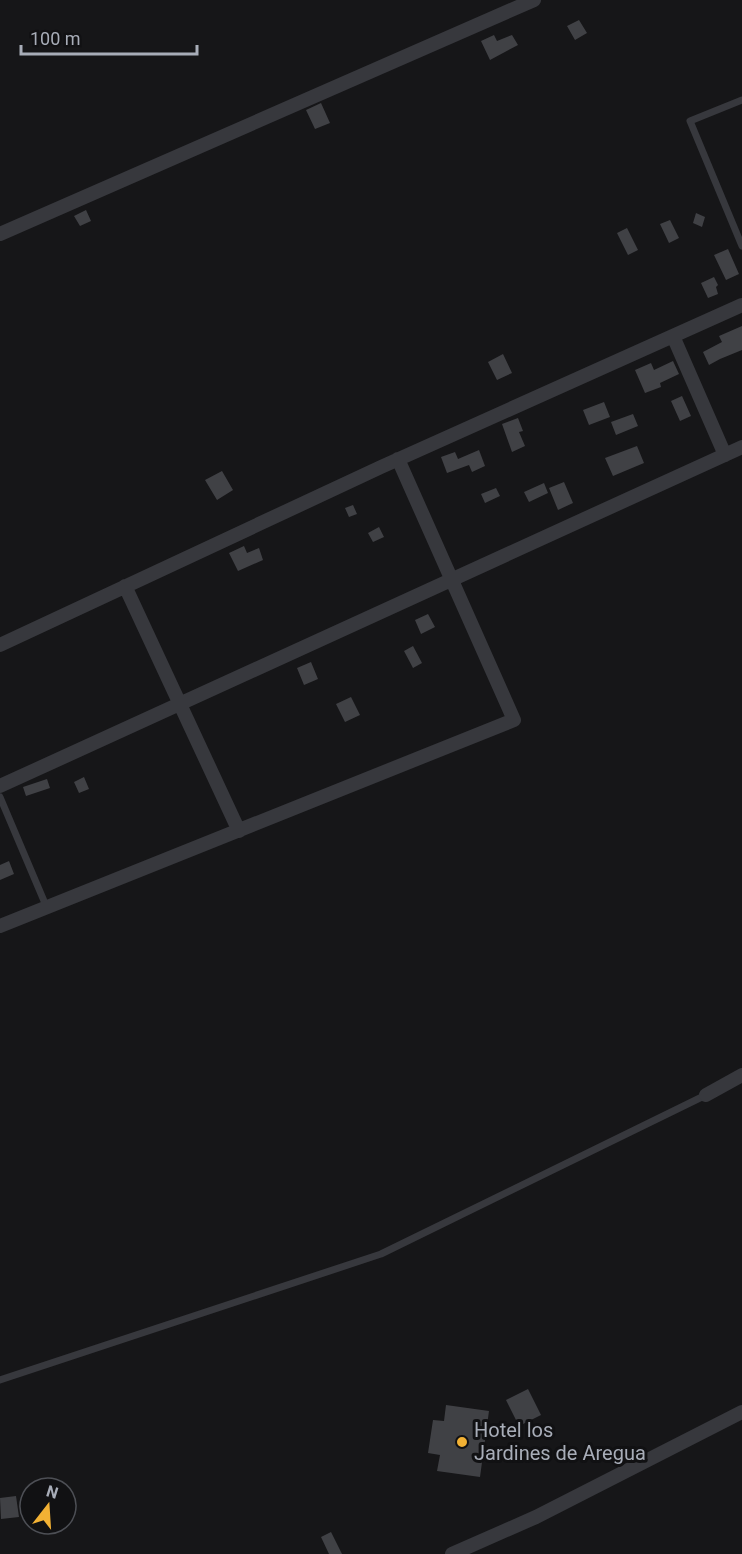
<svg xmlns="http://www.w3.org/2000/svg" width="742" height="1554" viewBox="0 0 742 1554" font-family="Roboto,sans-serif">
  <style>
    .building { fill: #404145 }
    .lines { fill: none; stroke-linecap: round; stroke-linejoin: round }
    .lane { stroke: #37383d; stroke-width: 7 }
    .street { stroke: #37383d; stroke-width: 14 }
    .poi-dot { fill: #f2b134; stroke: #111113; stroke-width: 2 }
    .labels { text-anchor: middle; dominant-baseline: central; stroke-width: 6; stroke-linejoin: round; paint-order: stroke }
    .poi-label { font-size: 20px; fill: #a8adb8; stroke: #111113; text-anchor: start }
  </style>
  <rect width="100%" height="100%" fill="#161618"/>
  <!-- building -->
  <path class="building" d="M579,20L587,33L575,40L567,26Z
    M494,35L497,41L512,35L518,45L490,60L481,41Z
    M321,103L330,123L315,129L306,110Z
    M86,210L91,221L80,226L74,216Z
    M696,213L705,217L702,227L693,223Z
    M670,220L679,238L669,243L660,224Z
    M627,228L638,250L628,255L617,233Z
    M728,249L739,274L726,280L714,255Z
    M714,277L718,285L716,287L718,294L708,298L701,283Z
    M742,326V350L720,359L709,365L703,352L722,342L719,336Z
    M503,354L512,373L497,380L488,362Z
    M673,361L679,374L660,383L661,387L645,393L635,370L651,363L654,370Z
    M682,396L691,416L680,421L671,401Z
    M604,402L610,417L589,425L583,410Z
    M633,414L638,426L616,435L611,422Z
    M518,418L523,431L519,432L525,446L512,452L502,424Z
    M637,446L644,463L613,476L605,458Z
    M479,450L485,466L472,472L469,465L447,473L441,457L455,452L458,459Z
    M222,471L233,490L217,500L205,480Z
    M564,482L573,503L558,510L549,488Z
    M544,483L548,493L529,502L524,492Z
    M496,488L500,496L485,503L481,494Z
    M353,505L357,514L349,517L345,508Z
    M379,527L384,537L373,542L368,533Z
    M244,546L247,553L259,548L263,560L238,571L229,553Z
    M428,614L435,627L421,634L415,620Z
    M413,646L422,663L413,668L404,651Z
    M311,662L318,679L304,685L297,668Z
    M351,697L360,715L345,722L336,704Z
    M84,777L89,789L79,793L74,782Z
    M47,779L50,788L26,796L23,787Z
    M9,861L14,874L0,880V865Z
    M528,1389L541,1415L519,1426L506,1400Z
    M446,1405L489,1411L480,1477L437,1471L440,1455L428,1453L433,1420L444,1421Z
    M16,1496L19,1517L1,1519L0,1498Z
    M331,1532L342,1554H329L321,1537Z"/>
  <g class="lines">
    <!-- lane -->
    <path class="lane" d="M742,100L690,121L742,246
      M0,797L47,908
      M0,1380L381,1254L706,1095"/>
    <!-- street -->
    <path class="street" d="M0,234L534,0
      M673,336L725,455
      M125,586L239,831
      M0,645L381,467L742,305
      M0,786L742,447
      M0,926L514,720L398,459
      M706,1095L742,1075
      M452,1554L536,1517L742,1412"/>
  </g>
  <!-- markers -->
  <circle class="poi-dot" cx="462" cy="1442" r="6"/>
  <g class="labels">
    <!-- poi labels -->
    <g class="poi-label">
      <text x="474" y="1430">Hotel los<tspan x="474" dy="23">Jardines de Aregua</tspan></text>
    </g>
  </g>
  <!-- north arrow -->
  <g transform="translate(48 1506) rotate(17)"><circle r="28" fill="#111113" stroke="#4d4f55" stroke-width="1.5"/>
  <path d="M0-4.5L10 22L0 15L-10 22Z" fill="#f2b134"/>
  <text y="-9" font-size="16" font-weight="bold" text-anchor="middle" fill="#a8adb8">N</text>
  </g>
  <!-- scale -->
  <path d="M21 45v9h176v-9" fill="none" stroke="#a8adb8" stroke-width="3"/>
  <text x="30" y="45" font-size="18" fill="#a8adb8" stroke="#111113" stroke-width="4.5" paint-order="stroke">100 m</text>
</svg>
